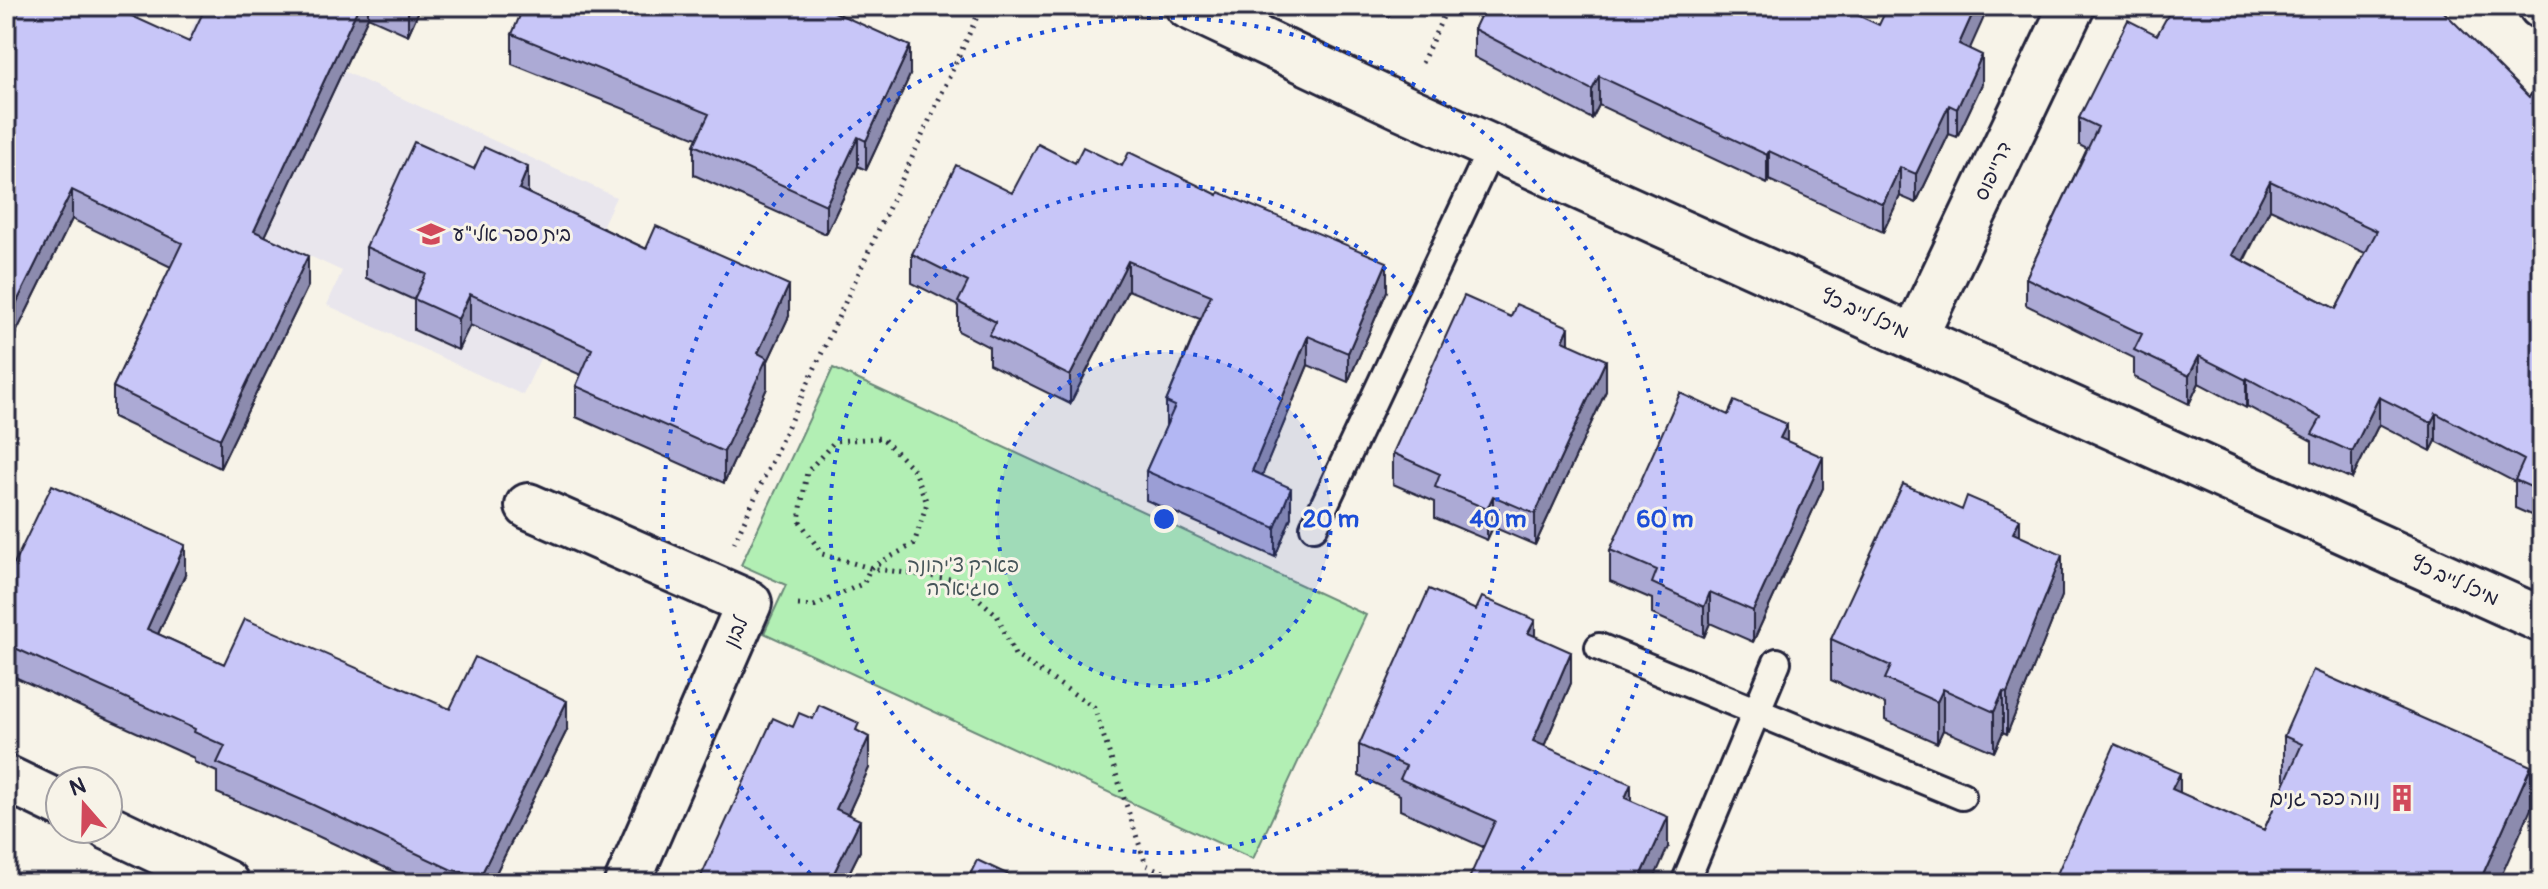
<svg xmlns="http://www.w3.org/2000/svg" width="2548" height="889" viewBox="0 0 2548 889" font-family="Pangolin,'Playpen Sans Hebrew',sans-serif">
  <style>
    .built { fill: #e9e6ed }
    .green { fill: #b2efb4; stroke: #6a8878; stroke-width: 2 }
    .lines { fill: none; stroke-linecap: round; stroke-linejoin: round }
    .lane-casing { stroke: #22223b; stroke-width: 32 }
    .street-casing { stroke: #22223b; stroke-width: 50 }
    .secondary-casing { stroke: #22223b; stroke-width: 50 }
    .path { stroke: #22223b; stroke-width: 5; stroke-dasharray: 2 6; stroke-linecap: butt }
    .lane { stroke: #f7f3e8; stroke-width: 26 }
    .street { stroke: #f7f3e8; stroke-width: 44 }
    .secondary { stroke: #f7f3e8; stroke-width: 44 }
    .wall { fill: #acaad5; stroke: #22223b; stroke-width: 2; fill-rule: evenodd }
    .shaded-wall { fill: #8c8bae; stroke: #22223b; stroke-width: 2 }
    .building { fill: #c8c6f8; stroke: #22223b; stroke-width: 2; fill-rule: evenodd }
    .ring { fill: none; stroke: #1d4ed8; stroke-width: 4; stroke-dasharray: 4 8 }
    .labels { text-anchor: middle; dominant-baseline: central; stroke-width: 6; stroke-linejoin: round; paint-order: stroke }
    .street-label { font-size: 20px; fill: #22223b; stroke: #f7f3e8 }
    .poi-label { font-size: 20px; fill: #22223b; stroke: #f7f3e8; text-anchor: start }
    .park-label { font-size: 20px; fill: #465559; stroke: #f7f3e8 }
    .centre { fill: #1d4ed8; stroke: #f7f3e8; stroke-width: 4 }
    .ring-label { font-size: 24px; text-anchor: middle; font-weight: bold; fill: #1d4ed8; stroke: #f7f3e8; stroke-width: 6; stroke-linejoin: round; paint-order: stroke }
  </style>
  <rect width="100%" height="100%" fill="#f7f3e8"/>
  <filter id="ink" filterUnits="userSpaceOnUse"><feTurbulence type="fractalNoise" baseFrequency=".0125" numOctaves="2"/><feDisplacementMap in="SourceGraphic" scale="16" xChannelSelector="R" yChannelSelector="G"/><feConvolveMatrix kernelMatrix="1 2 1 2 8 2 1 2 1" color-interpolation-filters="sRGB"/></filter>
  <g filter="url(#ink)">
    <!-- built -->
    <path class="built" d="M202,6L616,197L523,395L327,305L342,271L125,171Z"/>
    <!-- green -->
    <path class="green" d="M833,368L1366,615L1253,859L764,633L786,585L741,565Z"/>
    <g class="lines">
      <!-- lane casing -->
      <g class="lane-casing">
        <path id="lane" d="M1314,527L1492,147
          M1599,647L1962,796
          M1685,883L1777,662"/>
      </g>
      <!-- street casing -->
      <g class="street-casing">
        <path id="street" d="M2541,6H2542
          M1915,336L2072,6
          M528,506L749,603L627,883
          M6,778L60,804
          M108,827L226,883"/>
      </g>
      <!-- secondary casing -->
      <g class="secondary-casing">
        <path id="secondary" d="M1188,6L1402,107L2542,620"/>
      </g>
      <!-- path -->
      <path class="path" d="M1422,63L1448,6
        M734,543L982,6
        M798,605L814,606L864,583L870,568L914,544L927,503L913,469L882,438L835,441L807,472L799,520L822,554L870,568L957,580L997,615L1015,655L1094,707L1146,865L1190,883"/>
      <!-- lane -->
      <use href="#lane" class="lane"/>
      <!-- street -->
      <use href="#street" class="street"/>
      <!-- secondary -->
      <use href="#secondary" class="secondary"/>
    </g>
    <!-- wall -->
    <path class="wall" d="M246,6H421L408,35L368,17L265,236L308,286L220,468L113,417V387L171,267L72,219L6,353V36L189,42L244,12Z
      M1368,6H1394L1389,16Z
      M1879,25L1970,49L1982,84L1957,137L1949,134L1916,203L1900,196L1883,232L1769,180L1767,184L1599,105L1592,119L1474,57V29Z
      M512,34L910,75L866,170L858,166L826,234L694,175V145L697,138L512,64Z
      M2157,35L2529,97L2542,82V520L2515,508V482L2436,441L2431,451L2379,424L2352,479L2312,461V441L2247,406L2246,408L2199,383L2189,404L2134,377V358L2026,305V278L2087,149L2079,145V118ZM2270,209L2365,253L2336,309L2244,261Z
      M1075,163L1122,166L1387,291L1348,382L1308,365L1262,475L1291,517L1275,557L1146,500V471L1166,427V402L1200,319L1128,290L1070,404L989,364V347L958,331V306L912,283V254L1012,193Z
      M528,193L789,316L767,363V388L724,483L576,417V386L581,375L470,325L458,350L414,330V300L366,278V247Z
      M1569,344L1606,391L1535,545L1493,527L1487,540L1435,518V502L1393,484V453Z
      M1787,441L1823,488L1753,642L1710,623L1704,637L1652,614V599L1610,581V550Z
      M2020,536L2062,596L2007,734L2003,732L1994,752L1943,730L1937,743L1885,720V704L1831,680V639Z
      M6,565L12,568L185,575L158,634L224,664L450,709L567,730L491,883H418L311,833L217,793V772L194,762V758L6,673Z
      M1535,636L1571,683L1544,746L1631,800L1668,847H1483L1400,810V795L1359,776V745Z
      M813,719L859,732L869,768L848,814L860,851L844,883H698L793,727Z
      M2284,736L2531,809L2053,883L2180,793L2264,830L2286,780L2284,779Z"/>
    <!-- shaded-wall -->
    <path class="shaded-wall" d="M359,6H368V17L254,260V231Z
      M408,6H421L408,35Z
      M1389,6H1394L1389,16Z
      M1976,6H1989L1959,73V44Z
      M910,46V75L866,170V141Z
      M1982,55V84L1957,137V109Z
      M1599,76V105L1592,119V90Z
      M1949,105V134L1916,203V174Z
      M858,137V166L826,234V205Z
      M1769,151V180L1767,184V155Z
      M528,167V198L519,189Z
      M1900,167V196L1883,232V204Z
      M2270,181V209L2232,282V255Z
      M72,190V219L6,353V324Z
      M308,256V286L220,468V439Z
      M1128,261V290L1070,404V376Z
      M1387,262V291L1348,382V353Z
      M789,285V316L767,363V388L724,483V452L758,353Z
      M470,294V325L458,350V319Z
      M1569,327V357L1563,341Z
      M1308,336V365L1252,500V471Z
      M2199,356V383L2189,404V376Z
      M1606,360V391L1535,545V514Z
      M2247,378V406L2246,408V380Z
      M2379,397V424L2352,479V452Z
      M2436,413V441L2431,451V423Z
      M1787,424V455L1780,438Z
      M1823,457V488L1753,642V611Z
      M1291,488V517L1275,557V528Z
      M1493,496V527L1487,540V509Z
      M2020,519V560L2013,533Z
      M185,545V575L147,658V629Z
      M2062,555V596L2007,734V693Z
      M1710,592V623L1704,637V607Z
      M1535,620V651L1528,633Z
      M1571,652V683L1533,772V741Z
      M1943,689V730L1937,743V702Z
      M2003,692V732L1994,752V712Z
      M567,701V730L491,883H481V875Z
      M869,737V768L836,840V809Z
      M2531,766V809L2498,883H2479Z
      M2180,773V816L2172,789Z
      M1631,784V815L1625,798Z
      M1668,817V847L1652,883H1638Z
      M860,820V851L844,883H829Z"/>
    <!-- building -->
    <path class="building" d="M21,6H110L189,42L206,6H231L244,12L246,6H359L254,231L308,256L220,439L113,387L182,243L72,190L6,324V36Z
      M524,6H821L910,46L866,141L858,137L826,205L694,145L709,114L512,34Z
      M1485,6H1838L1879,25L1888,6H1976L1959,44L1982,55L1957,109L1949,105L1916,174L1900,167L1883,204L1769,151L1767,155L1599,76L1592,90L1474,29Z
      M2173,6H2438L2529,97L2542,82V492L2515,480L2524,460L2436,413L2431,423L2379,397L2352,452L2312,434L2321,418L2247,378L2246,380L2199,356L2189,376L2134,350L2142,334L2026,278L2098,127L2079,118L2128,20L2157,35ZM2270,181L2377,231L2336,309L2232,255Z
      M414,142L474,169L484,147L528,167L519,189L646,249L656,226L789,285L758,353L767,358L724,452L576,386L592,349L470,294L458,319L414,299L426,274L366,247Z
      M1038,144L1075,163L1083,147L1122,166L1129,152L1218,195L1219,192L1387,262L1348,353L1308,336L1252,471L1291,488L1275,528L1146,471L1175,406L1166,402L1211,295L1128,261L1070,376L989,335L996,322L958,302L968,282L912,254L956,165L1012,193Z
      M1464,296L1511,317L1516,304L1569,327L1563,341L1606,360L1535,514L1493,496L1487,509L1435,487L1440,474L1393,453Z
      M1680,393L1728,415L1734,401L1787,424L1780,438L1823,457L1753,611L1710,592L1704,607L1652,583L1657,570L1610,550Z
      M1903,484L1962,510L1967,496L2020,519L2013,533L2062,555L2007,693L2003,692L1994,712L1943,689L1937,702L1885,679L1891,666L1831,639Z
      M52,485L185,545L147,629L224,664L245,619L450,709L475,657L567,701L481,875L452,870L311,804L217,763L225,746L194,732L195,729L6,644V565L12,568Z
      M1429,589L1476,610L1482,597L1535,620L1528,633L1571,652L1533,741L1631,784L1625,798L1668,817L1638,883H1467L1495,821L1400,779L1406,766L1359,745Z
      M2313,670L2531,766L2479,883H2053L2115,744L2180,773L2172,789L2264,830L2302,744L2284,736Z
      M819,705L859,723L856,730L869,737L836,809L860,820L829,883H826L806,874L801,883H698L773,718L793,727L799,713L813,719Z
      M977,860L1026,883H966Z
      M1189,872L1214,883H1184Z"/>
  </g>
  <!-- distance rings -->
  <circle cx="1164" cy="519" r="167" fill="#1d4ed8" fill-opacity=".12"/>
  <g class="ring">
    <circle cx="1164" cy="519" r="167"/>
    <circle cx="1164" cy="519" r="334"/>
    <path d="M819 882A501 501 0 1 1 1509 882"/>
  </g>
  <!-- icons -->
  <defs>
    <g id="school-bare" transform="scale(2.16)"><path d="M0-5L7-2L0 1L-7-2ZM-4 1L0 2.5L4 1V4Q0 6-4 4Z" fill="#d1495b" stroke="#f7f3e8" stroke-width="2.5" paint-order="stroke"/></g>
    <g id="building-bare" transform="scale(2.16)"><path d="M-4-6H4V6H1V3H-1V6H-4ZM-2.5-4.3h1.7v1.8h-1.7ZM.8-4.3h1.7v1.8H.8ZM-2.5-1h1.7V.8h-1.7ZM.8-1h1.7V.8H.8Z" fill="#d1495b" stroke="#f7f3e8" stroke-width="2.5" paint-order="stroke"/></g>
  </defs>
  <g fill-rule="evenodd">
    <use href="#school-bare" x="431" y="234"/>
    <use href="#building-bare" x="2402" y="798"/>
  </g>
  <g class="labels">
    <!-- street labels -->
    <g class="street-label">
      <text transform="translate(1993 171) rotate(-65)">דרייפוס</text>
      <text transform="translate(1865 314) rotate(24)">מיכל לייב כץ</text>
      <text transform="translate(2455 581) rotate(24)">מיכל לייב כץ</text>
      <text transform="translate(736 632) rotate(-66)">לבון</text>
    </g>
    <!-- poi labels -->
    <g class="poi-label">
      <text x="453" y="234">בית ספר אלי"ע</text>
      <text x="2380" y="798" text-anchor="end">נווה כפר גנים</text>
    </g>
    <!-- park labels -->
    <g class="park-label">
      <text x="963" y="565">פארק צ'יהונה<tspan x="963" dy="23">סוגיארה</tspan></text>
    </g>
  </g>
  <circle cx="1164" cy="519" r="12" class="centre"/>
  <g class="ring-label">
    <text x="1331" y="527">20 m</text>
    <text x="1498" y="527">40 m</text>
    <text x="1665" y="527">60 m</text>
  </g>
  <!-- margin -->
  <rect width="2548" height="889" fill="none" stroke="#f7f3e8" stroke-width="32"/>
  <rect x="16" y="16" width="2516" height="857" fill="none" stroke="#22223b" stroke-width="3" filter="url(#ink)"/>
  <!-- north arrow -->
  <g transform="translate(84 805) rotate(340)"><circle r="38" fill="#f7f3e8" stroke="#a29fa3" stroke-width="2"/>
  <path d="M0-6L14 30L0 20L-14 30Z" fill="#d1495b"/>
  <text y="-12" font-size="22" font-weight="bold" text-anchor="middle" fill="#22223b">N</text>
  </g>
</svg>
